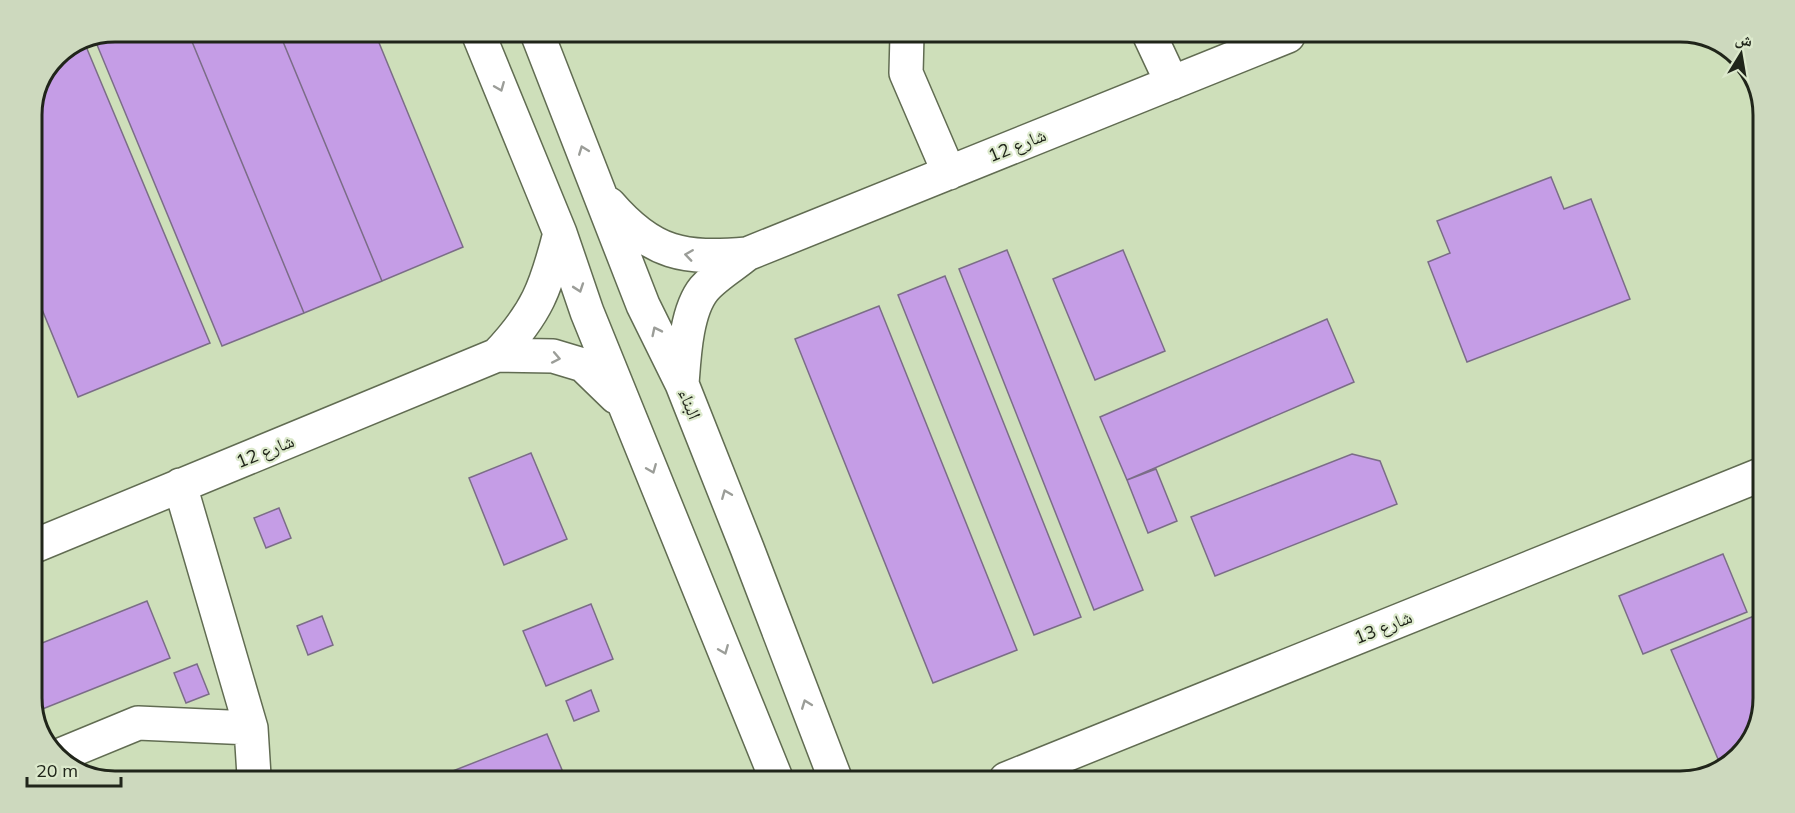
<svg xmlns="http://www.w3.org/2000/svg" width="1795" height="813" viewBox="0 0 1795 813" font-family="Mulish,'Noto Naskh Arabic',sans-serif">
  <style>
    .built { fill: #cedfba }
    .building { fill: #c59de6; stroke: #7b6d87; stroke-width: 1.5 }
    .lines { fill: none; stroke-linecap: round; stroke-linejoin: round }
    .minor-casing { stroke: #616c52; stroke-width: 36 }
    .minor { stroke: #fff; stroke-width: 33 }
    .oneway { stroke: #9b9d98 }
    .labels { text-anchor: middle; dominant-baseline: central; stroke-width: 4.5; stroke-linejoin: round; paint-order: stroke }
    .street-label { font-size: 18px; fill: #20251a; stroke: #dce9cc }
    .rim { fill: none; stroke: #20251a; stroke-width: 3 }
  </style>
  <rect width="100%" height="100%" fill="#dce9cc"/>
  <!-- built -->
  <path class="built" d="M115,32L1712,38L1749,68L1763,110L1757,730L1727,767L1680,781L83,775L49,749L32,704V110L56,56Z"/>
  <!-- building -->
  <path class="building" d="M115,31L188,32L304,313L222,346L95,40Z
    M188,32H279L382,281L304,313Z
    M279,32L375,33L463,247L382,281Z
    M85,44L210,343L78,397L32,285V110L56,56Z
    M1551,177L1564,209L1591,199L1630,299L1467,362L1428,262L1450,253L1437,221Z
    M1007,250L1143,590L1094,610L959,269Z
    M1123,250L1165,351L1095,380L1053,279Z
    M945,276L1081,617L1034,635L898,295Z
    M879,306L1017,650L933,683L795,339Z
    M1327,319L1354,382L1127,480L1100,417Z
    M531,453L567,539L504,565L469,478Z
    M1352,454L1380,461L1397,504L1215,576L1191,517Z
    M1156,469L1177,521L1148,533L1127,480Z
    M279,508L291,538L266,548L254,518Z
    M1723,554L1747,612L1643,654L1619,596Z
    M147,601L170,658L35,712L32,704V647Z
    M591,604L613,659L546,686L523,631Z
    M322,616L333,645L308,655L297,626Z
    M1754,616L1758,627L1757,730L1731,762L1721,766L1671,650Z
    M197,664L209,694L186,703L174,673Z
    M591,690L599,711L574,721L566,701Z
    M547,734L565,777L440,776Z"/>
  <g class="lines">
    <!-- minor casing -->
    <g class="minor-casing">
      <path id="minor" d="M478,33L560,233L587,312L776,778
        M537,33L643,305L682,384L747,548L835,778
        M907,35L906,73L949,173
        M1150,36L1172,83
        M609,204C653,255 684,259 747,254L1288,36
        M497,355C537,313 546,288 560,233
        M682,384C684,357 686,311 704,289C715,276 734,265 747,254
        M180,485L251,728L254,776
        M32,547L497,355L553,356L583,365L616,397
        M58,756L138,723L251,728
        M1006,779L1760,475"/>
    </g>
    <!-- minor -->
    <use href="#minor" class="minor"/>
  </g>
  <!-- one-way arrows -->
  <defs><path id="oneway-chevron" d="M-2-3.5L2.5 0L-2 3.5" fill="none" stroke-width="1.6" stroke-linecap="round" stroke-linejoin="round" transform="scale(1.5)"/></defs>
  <g class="oneway">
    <use href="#oneway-chevron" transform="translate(500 87) rotate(68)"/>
    <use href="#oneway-chevron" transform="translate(583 150) rotate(-111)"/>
    <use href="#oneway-chevron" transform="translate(689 255) rotate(-172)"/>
    <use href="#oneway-chevron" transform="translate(579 288) rotate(71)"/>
    <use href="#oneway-chevron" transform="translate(656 331) rotate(-116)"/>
    <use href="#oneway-chevron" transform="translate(556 358) rotate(11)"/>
    <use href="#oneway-chevron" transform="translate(652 469) rotate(68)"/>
    <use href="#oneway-chevron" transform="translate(726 494) rotate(-112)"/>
    <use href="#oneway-chevron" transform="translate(724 650) rotate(68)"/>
    <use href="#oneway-chevron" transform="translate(806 704) rotate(-111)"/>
  </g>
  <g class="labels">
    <!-- street labels -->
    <g class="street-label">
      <text transform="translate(1017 145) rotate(-22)">شارع 12</text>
      <text transform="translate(690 404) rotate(68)">البناء</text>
      <text transform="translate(265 451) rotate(-22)">شارع 12</text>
      <text transform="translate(1383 627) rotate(-22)">شارع 13</text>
    </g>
  </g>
  <!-- crop -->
  <path d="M0 0H1795V813H0ZM115 42H1680A73 73 0 0 1 1753 115V698A73 73 0 0 1 1680 771H115A73 73 0 0 1 42 698V115A73 73 0 0 1 115 42Z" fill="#cdd9be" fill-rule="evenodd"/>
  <path class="rim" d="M115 42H1680A73 73 0 0 1 1753 115V698A73 73 0 0 1 1680 771H115A73 73 0 0 1 42 698V115A73 73 0 0 1 115 42Z"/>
  <!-- north arrow -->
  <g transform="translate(1741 54) rotate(11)" stroke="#dce9cc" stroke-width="4.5" paint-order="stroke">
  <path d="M0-4.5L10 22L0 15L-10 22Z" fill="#20251a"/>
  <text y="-9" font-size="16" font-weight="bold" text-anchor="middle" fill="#20251a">ش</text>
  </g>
  <!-- scale -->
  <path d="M27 777v9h94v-9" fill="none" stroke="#20251a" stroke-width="3"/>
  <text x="36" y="777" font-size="18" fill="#20251a" stroke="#dce9cc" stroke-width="4.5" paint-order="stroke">20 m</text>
</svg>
